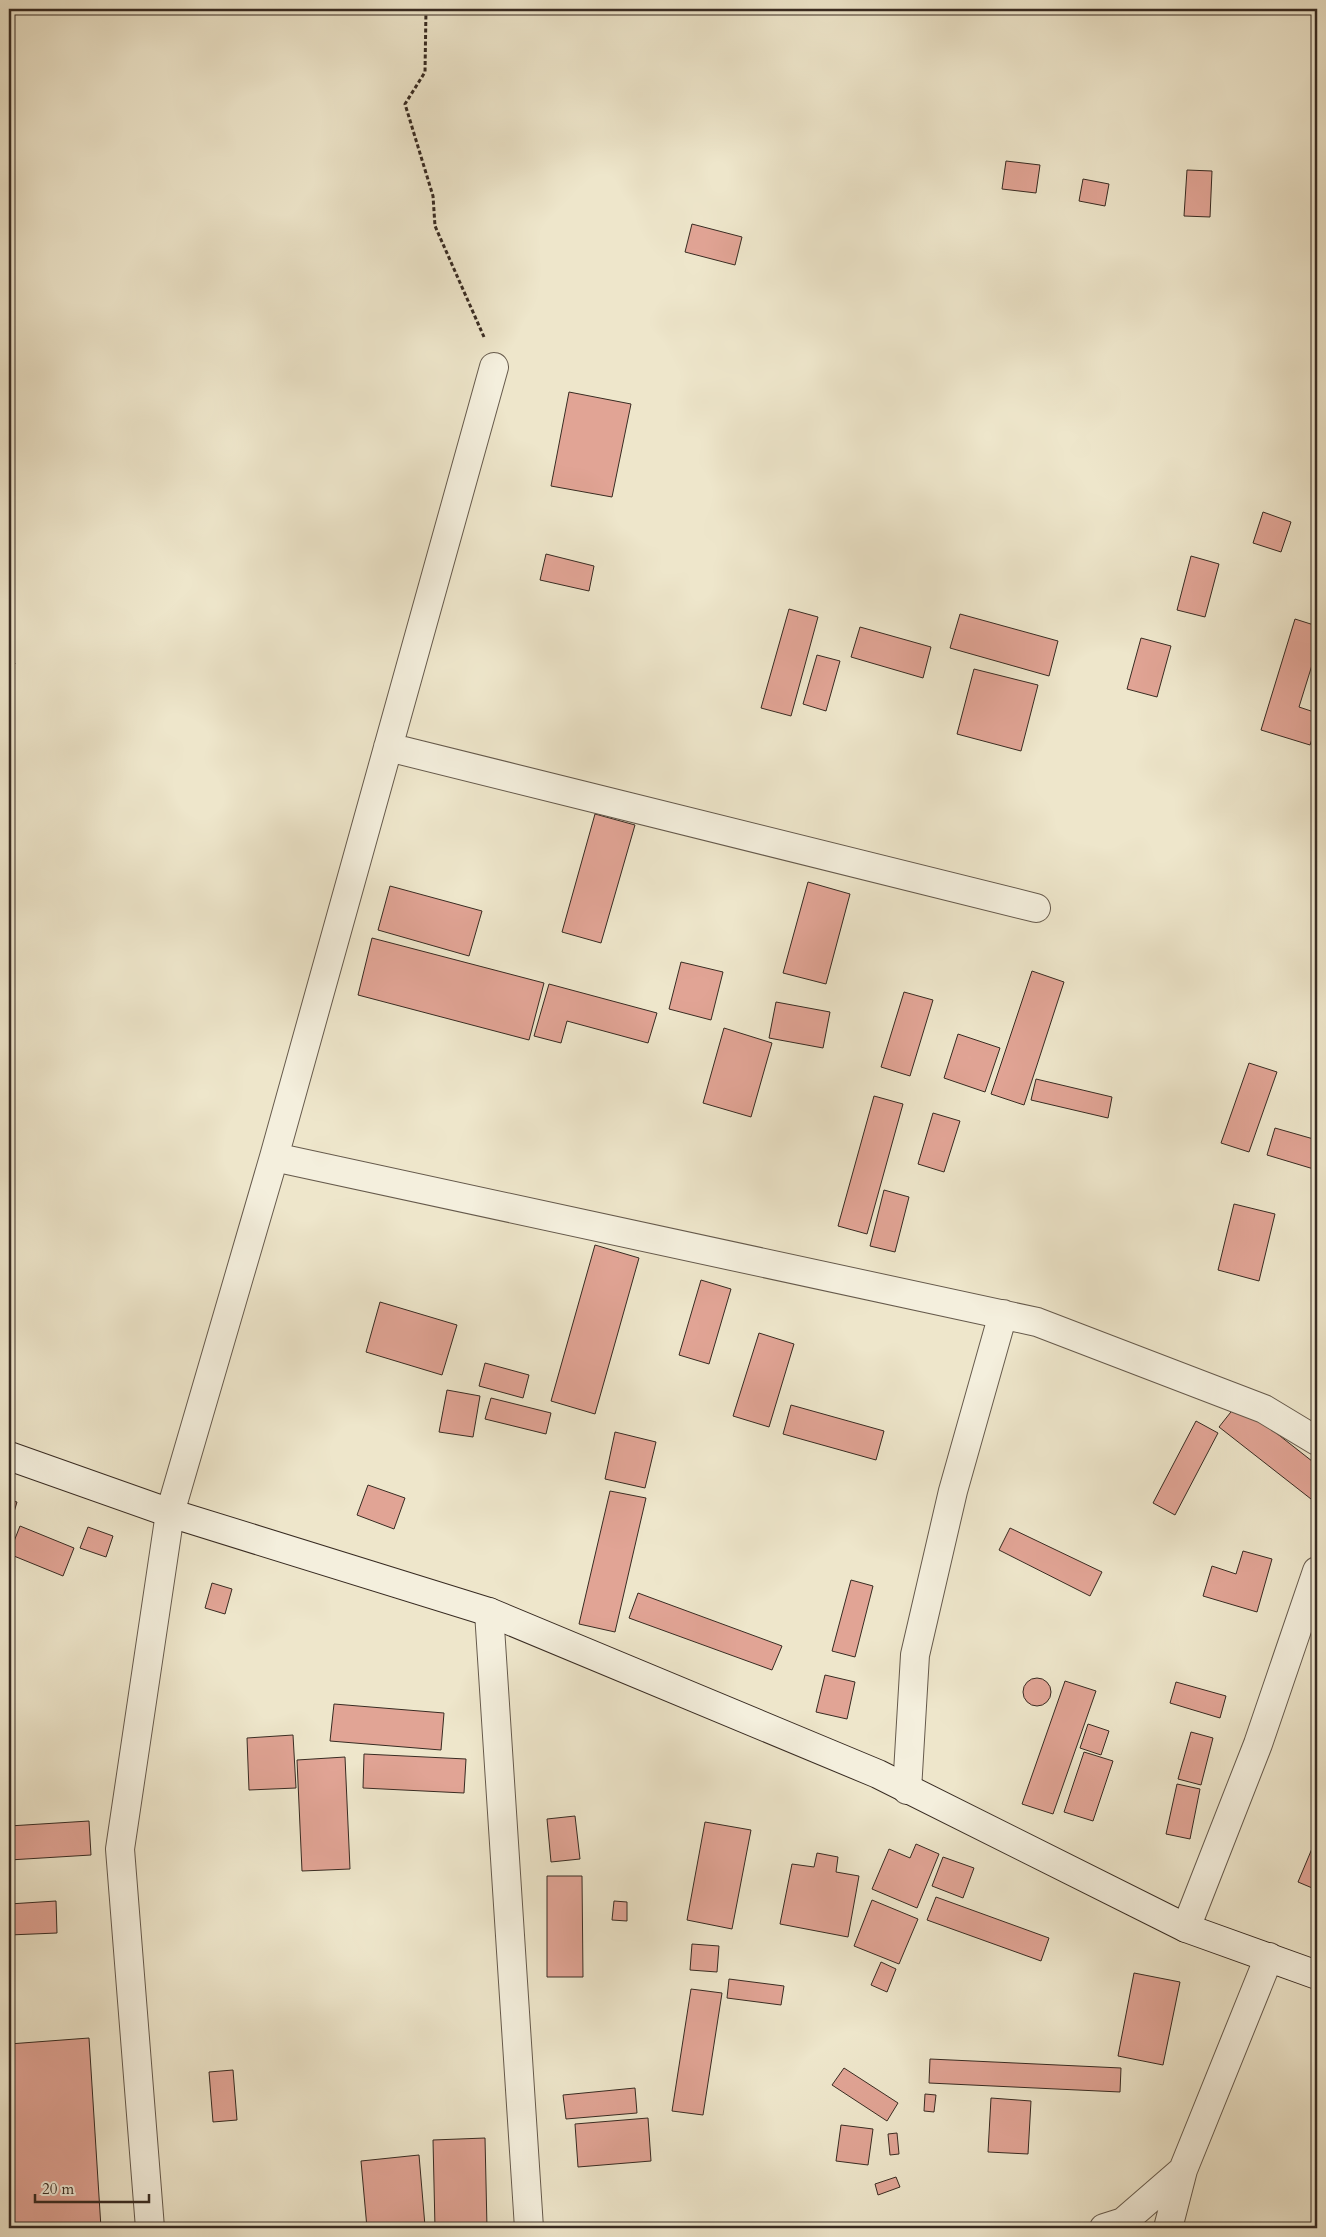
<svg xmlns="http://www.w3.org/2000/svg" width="1326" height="2237" viewBox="0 0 1326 2237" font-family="Cardo,serif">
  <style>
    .building { fill: #e1a495; stroke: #382b22 }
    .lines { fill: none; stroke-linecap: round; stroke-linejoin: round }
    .street-casing { stroke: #665a4c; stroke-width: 30 }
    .secondary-casing { stroke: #382b22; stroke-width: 30 }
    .path { stroke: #382b22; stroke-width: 3; stroke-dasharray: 4 2.5; stroke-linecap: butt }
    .street { stroke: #f4efdd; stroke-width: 28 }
    .secondary { stroke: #f4efdd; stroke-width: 28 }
  </style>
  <rect width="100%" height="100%" fill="#eee6cb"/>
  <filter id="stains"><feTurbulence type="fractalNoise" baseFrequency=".004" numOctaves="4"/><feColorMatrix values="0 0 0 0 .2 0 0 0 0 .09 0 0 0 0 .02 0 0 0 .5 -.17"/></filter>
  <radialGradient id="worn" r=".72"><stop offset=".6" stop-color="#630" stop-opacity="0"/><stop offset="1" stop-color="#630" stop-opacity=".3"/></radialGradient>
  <!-- building -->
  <path class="building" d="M1006,161L1040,165L1036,193L1002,189Z
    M1187,170L1212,171L1210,217L1184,216Z
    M1083,179L1109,184L1105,206L1079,201Z
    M692,224L742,237L735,265L685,252Z
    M569,392L631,404L612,497L551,486Z
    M1263,512L1291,522L1281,552L1253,543Z
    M546,554L594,566L589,591L540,580Z
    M1191,556L1219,564L1205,617L1177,610Z
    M789,609L818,617L791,716L761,708Z
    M960,614L1058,641L1049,676L950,648Z
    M1295,619L1317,626V649L1299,707L1317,713V724L1310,745L1261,730Z
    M860,627L931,647L923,678L851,657Z
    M1141,638L1171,646L1157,697L1127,689Z
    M817,655L840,661L826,711L803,704Z
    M9,661L15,663L9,677Z
    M974,669L1038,685L1021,751L957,734Z
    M595,814L635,825L601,943L562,932Z
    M808,882L850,894L826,984L783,973Z
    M390,886L482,911L469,956L378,930Z
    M372,938L544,983L529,1040L358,995Z
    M681,962L723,972L711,1020L669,1009Z
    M1032,971L1064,982L1024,1105L991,1094Z
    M549,984L657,1013L648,1043L567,1021L561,1043L534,1036Z
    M904,992L933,1000L910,1076L881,1067Z
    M776,1002L830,1012L823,1048L769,1038Z
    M724,1028L772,1043L751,1117L703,1103Z
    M958,1034L1000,1048L985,1092L944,1078Z
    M1249,1063L1277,1072L1249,1152L1221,1143Z
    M1036,1079L1112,1097L1108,1118L1031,1100Z
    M874,1096L903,1104L867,1234L838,1226Z
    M933,1113L960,1121L944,1172L918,1164Z
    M1275,1128L1317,1140V1170L1267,1155Z
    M884,1190L909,1197L895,1252L870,1246Z
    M1234,1204L1275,1214L1259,1281L1218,1270Z
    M595,1245L639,1258L595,1414L551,1401Z
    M701,1280L731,1289L709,1364L679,1355Z
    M380,1302L457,1325L442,1375L366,1352Z
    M759,1333L794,1344L769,1427L733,1416Z
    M485,1363L529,1375L523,1398L479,1386Z
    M447,1390L480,1396L473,1437L439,1432Z
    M491,1398L551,1413L546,1434L485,1419Z
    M1238,1403L1317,1465V1491L1311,1499L1219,1427Z
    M791,1405L884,1431L876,1460L783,1434Z
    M1196,1421L1218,1433L1175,1515L1153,1503Z
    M615,1432L656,1442L645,1488L605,1479Z
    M368,1485L405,1498L394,1529L357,1515Z
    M610,1491L646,1498L615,1632L579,1624Z
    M9,1500L17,1502L11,1522L9,1521Z
    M20,1526L74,1548L63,1576L9,1554Z
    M88,1527L113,1536L106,1557L80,1548Z
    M1010,1528L1102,1572L1090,1596L999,1550Z
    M1243,1551L1272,1559L1257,1612L1203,1596L1212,1566L1236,1574Z
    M851,1580L873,1586L855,1657L832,1651Z
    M212,1583L232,1589L225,1614L205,1608Z
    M638,1593L782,1646L772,1670L629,1618Z
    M825,1675L855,1682L847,1719L816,1712Z
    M1023 1692a14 14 0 1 1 28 0a14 14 0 1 1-28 0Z
    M1065,1681L1096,1691L1053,1814L1022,1804Z
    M1176,1682L1226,1696L1220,1718L1170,1703Z
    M334,1704L444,1713L441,1750L330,1741Z
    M1088,1724L1109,1731L1101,1755L1080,1748Z
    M1191,1732L1213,1738L1201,1785L1178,1779Z
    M293,1735L296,1788L249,1790L247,1738Z
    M1084,1752L1113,1761L1093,1821L1064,1812Z
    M364,1754L466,1759L464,1793L363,1788Z
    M345,1757L350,1869L302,1871L297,1760Z
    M1177,1784L1200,1789L1190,1839L1166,1834Z
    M575,1816L580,1859L551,1862L547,1819Z
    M89,1821L91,1855L9,1860V1826Z
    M705,1822L751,1830L732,1929L687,1920Z
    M1316,1839H1317V1890L1298,1882Z
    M916,1844L939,1854L917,1908L872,1889L889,1849L910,1858Z
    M817,1853L838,1857L836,1872L859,1876L848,1937L780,1924L792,1864L814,1867Z
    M943,1857L974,1868L963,1898L932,1886Z
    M547,1876H582L583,1977H547Z
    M936,1897L1049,1938L1041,1961L927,1920Z
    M872,1900L918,1919L899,1964L854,1946Z
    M56,1901L57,1933L9,1935V1904Z
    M614,1901L627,1902V1921L612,1920Z
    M692,1944L719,1946L717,1972L690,1970Z
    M881,1962L896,1969L887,1992L871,1985Z
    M1134,1973L1180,1982L1163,2065L1118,2056Z
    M729,1979L784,1986L781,2005L727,1998Z
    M691,1989L722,1993L703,2115L672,2111Z
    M89,2038L101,2228H9V2044Z
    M930,2059L1121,2068L1120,2092L929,2083Z
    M844,2068L898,2103L887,2121L832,2085Z
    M233,2070L237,2120L213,2122L209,2072Z
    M635,2088L637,2113L566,2119L563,2095Z
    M925,2094L936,2095L934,2112L924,2111Z
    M991,2098L1031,2101L1028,2154L988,2152Z
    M648,2118L651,2161L578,2167L575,2124Z
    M841,2125L873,2129L868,2165L836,2161Z
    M897,2133L899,2154L890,2155L888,2134Z
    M485,2138L487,2228H435L433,2140Z
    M419,2155L425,2226L367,2228L361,2161Z
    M896,2177L900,2187L878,2195L875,2184Z"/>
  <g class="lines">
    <!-- street casing -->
    <g class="street-casing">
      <path id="street" d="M388,747L1036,908
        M274,1157L1037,1322L1264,1409L1317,1441
        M489,1612L529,2228
        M907,1790L915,1655L953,1491L1003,1314
        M1186,1928L1258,1744L1317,1571
        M150,2228L120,1849L170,1513L274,1157L494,367
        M1104,2228L1123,2222L1183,2170
        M1168,2228L1183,2170L1269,1957"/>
    </g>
    <!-- secondary casing -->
    <g class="secondary-casing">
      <path id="secondary" d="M9,1456L170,1513L489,1612L878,1774L1186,1928L1317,1975"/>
    </g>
    <!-- path -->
    <path class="path" d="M426,9L425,72L405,104L433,196L435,226L484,337"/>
    <!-- street -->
    <use href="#street" class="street"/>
    <!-- secondary -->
    <use href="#secondary" class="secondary"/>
  </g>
  <!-- margin -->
  <rect width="1326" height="2237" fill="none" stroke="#eee6cb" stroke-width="30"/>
  <rect x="10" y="10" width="1306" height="2217" fill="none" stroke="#382b22" stroke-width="2.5"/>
  <rect x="15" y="15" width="1296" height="2207" fill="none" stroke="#382b22"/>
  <!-- scale -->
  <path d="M35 2194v8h114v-8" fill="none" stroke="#382b22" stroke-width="2.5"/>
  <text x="42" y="2194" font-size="15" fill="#382b22" stroke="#f4efdd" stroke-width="4" paint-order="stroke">20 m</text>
  <rect width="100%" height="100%" filter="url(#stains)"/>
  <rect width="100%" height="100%" fill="url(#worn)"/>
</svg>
